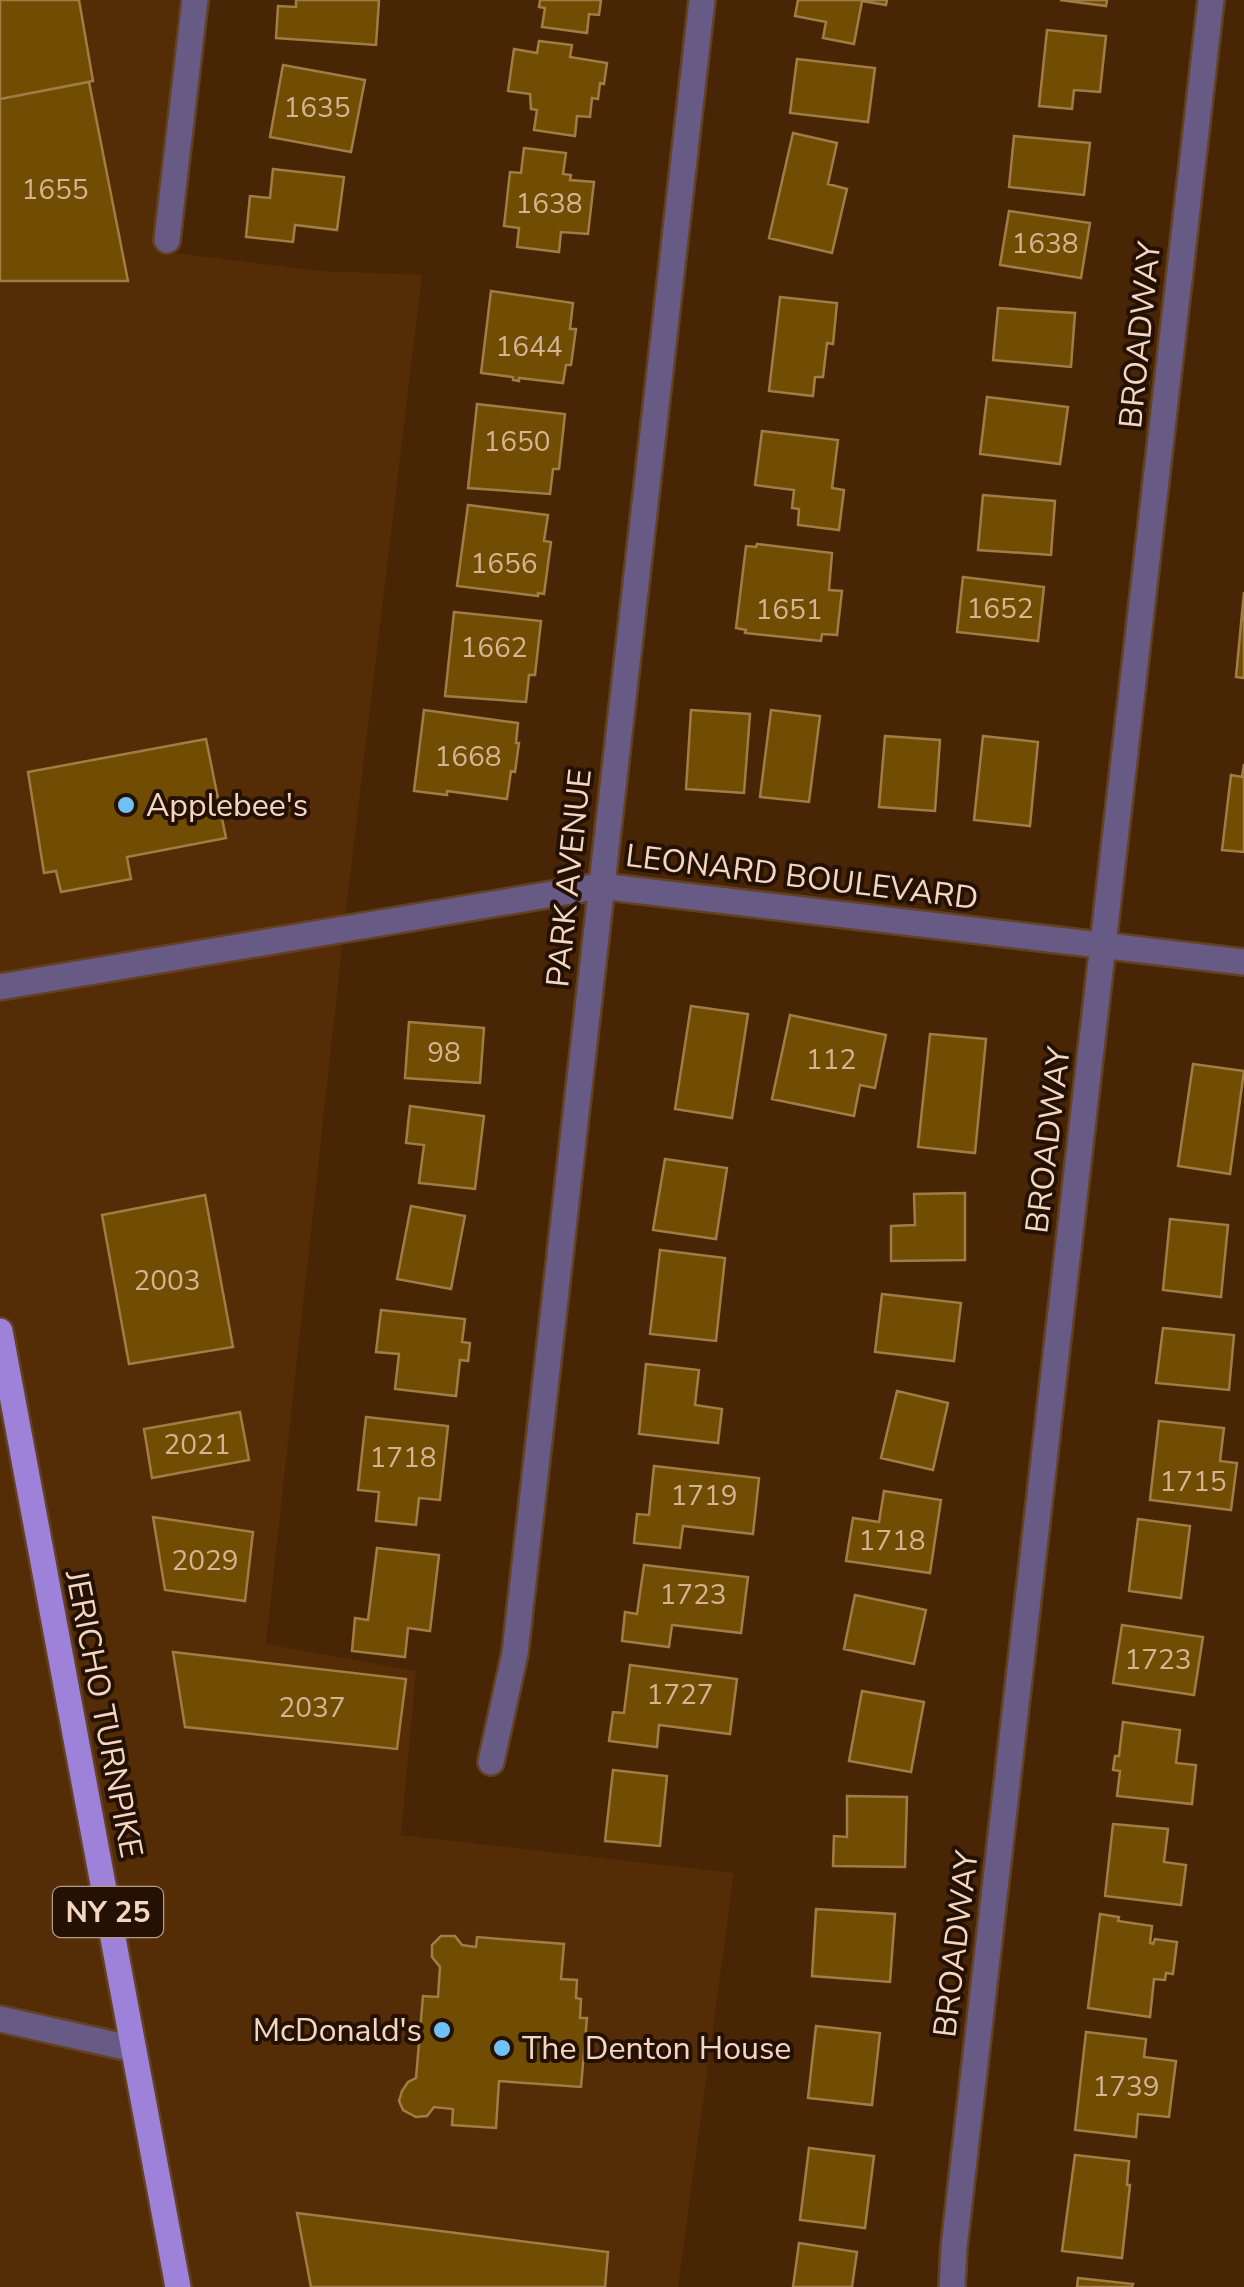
<svg xmlns="http://www.w3.org/2000/svg" width="1244" height="2287" viewBox="0 0 1244 2287" font-family="'Nunito Sans',sans-serif">
	<style>
		.built { fill: #542c06 }
		.building { fill: #714d04; stroke: #a07d45; stroke-width: 2.5 }
		.lines { fill: none; stroke-linecap: round; stroke-linejoin: round }
		.street-casing { stroke: #644123; stroke-width: 30 }
		.primary-casing { stroke: #644123; stroke-width: 30 }
		.street { stroke: #675a85; stroke-width: 25 }
		.primary { stroke: #9e82da; stroke-width: 25 }
		.poi-dot { fill: #70c2f4; stroke: #251103; stroke-width: 4 }
		.labels { text-anchor: middle; dominant-baseline: central; stroke-width: 8; stroke-linejoin: round; paint-order: stroke }
		.number-label { font-size: 28px; fill: #d3b493 }
		.shield { fill: #251103; stroke: #b69c89; stroke-width: 2.5 }
		.shield-label { font-size: 30px; font-weight: bold; fill: #f4d7c3 }
		.street-label { font-size: 32px; fill: #f4d7c3; stroke: #251103 }
		.poi-label { font-size: 32px; fill: #f4d7c3; stroke: #251103; text-anchor: start }
	</style>
	<rect width="100%" height="100%" fill="#482505"/>
	<path class="built" d="M 0,0 L 184,0 L 160,251 L 321,271 L 422,275 L 348,893 L 266,1644 L 416,1671 L 401,1835 L 734,1873 L 678,2287 L 0,2287 Z"/>
	<path class="building" d="M 0,0 L 79,0 L 93,81 L 0,99 Z
		M 296,0 L 379,0 L 376,45 L 276,38 L 278,6 L 296,7 Z
		M 540,0 L 601,0 L 599,15 L 589,14 L 587,33 L 542,27 L 545,8 L 539,7 Z
		M 798,0 L 887,0 L 886,5 L 862,1 L 854,44 L 823,38 L 826,22 L 795,16 Z
		M 1060,0 L 1107,0 L 1106,6 Z
		M 1047,30 L 1106,36 L 1100,92 L 1074,90 L 1072,109 L 1039,106 Z
		M 539,41 L 572,45 L 570,57 L 607,63 L 604,84 L 600,83 L 598,99 L 592,98 L 590,117 L 577,116 L 575,136 L 534,130 L 537,110 L 531,109 L 530,94 L 508,91 L 514,49 L 537,53 Z
		M 797,59 L 875,68 L 868,122 L 790,113 Z
		M 283,65 L 365,80 L 351,152 L 270,137 Z
		M 89,82 L 128,281 L 0,281 L 0,99 Z
		M 793,133 L 837,143 L 828,184 L 847,189 L 832,253 L 769,238 Z
		M 1014,136 L 1090,143 L 1084,195 L 1009,187 Z
		M 524,148 L 566,153 L 563,174 L 571,175 L 570,180 L 594,182 L 588,234 L 561,232 L 559,252 L 517,247 L 519,228 L 504,226 L 510,172 L 521,173 Z
		M 273,169 L 344,177 L 337,230 L 295,225 L 293,242 L 246,237 L 250,196 L 270,198 Z
		M 1009,211 L 1090,223 L 1081,278 L 1000,265 Z
		M 491,291 L 573,303 L 570,329 L 576,329 L 571,365 L 566,365 L 563,383 L 519,378 L 519,381 L 513,380 L 513,377 L 481,373 Z
		M 780,297 L 837,303 L 833,344 L 827,343 L 823,377 L 815,377 L 813,396 L 769,391 Z
		M 998,308 L 1075,313 L 1071,367 L 993,360 Z
		M 987,397 L 1068,407 L 1060,464 L 980,454 Z
		M 477,404 L 565,414 L 559,469 L 553,469 L 550,494 L 468,488 Z
		M 762,431 L 838,440 L 832,488 L 844,490 L 839,530 L 798,525 L 799,509 L 792,508 L 794,490 L 755,485 Z
		M 983,495 L 1055,501 L 1051,555 L 978,550 Z
		M 468,505 L 548,515 L 544,541 L 551,542 L 544,594 L 538,593 L 538,596 L 457,586 Z
		M 757,544 L 832,553 L 829,590 L 842,591 L 837,635 L 822,634 L 821,641 L 745,633 L 746,630 L 736,628 L 746,546 L 756,547 Z
		M 963,577 L 1044,587 L 1038,641 L 957,632 Z
		M 1244,592 L 1244,678 L 1236,677 Z
		M 454,612 L 541,621 L 535,675 L 529,675 L 526,702 L 445,696 Z
		M 424,710 L 518,723 L 516,743 L 519,743 L 515,772 L 511,771 L 507,799 L 447,791 L 447,795 L 414,791 Z
		M 691,710 L 750,714 L 744,793 L 686,789 Z
		M 771,710 L 820,716 L 809,802 L 760,797 Z
		M 885,736 L 940,740 L 935,811 L 879,807 Z
		M 983,736 L 1038,742 L 1030,826 L 974,820 Z
		M 206,739 L 226,838 L 127,857 L 131,879 L 61,892 L 56,871 L 44,873 L 28,772 Z
		M 1244,764 L 1244,852 L 1222,850 L 1231,775 L 1242,777 Z
		M 691,1006 L 748,1014 L 732,1118 L 675,1109 Z
		M 790,1015 L 886,1035 L 875,1088 L 860,1085 L 854,1116 L 772,1099 Z
		M 409,1022 L 484,1028 L 480,1083 L 405,1078 Z
		M 930,1034 L 986,1039 L 975,1153 L 918,1147 Z
		M 1193,1064 L 1244,1071 L 1230,1174 L 1178,1166 Z
		M 410,1106 L 484,1116 L 475,1189 L 419,1183 L 424,1145 L 406,1143 Z
		M 665,1159 L 727,1168 L 716,1239 L 653,1230 Z
		M 965,1193 L 965,1260 L 891,1261 L 891,1226 L 915,1225 L 914,1194 Z
		M 205,1195 L 233,1347 L 129,1364 L 102,1215 Z
		M 411,1206 L 465,1216 L 451,1289 L 397,1279 Z
		M 1170,1219 L 1228,1225 L 1221,1297 L 1163,1290 Z
		M 660,1250 L 725,1258 L 716,1341 L 650,1334 Z
		M 882,1294 L 961,1303 L 954,1361 L 875,1352 Z
		M 381,1310 L 465,1319 L 462,1342 L 470,1343 L 468,1361 L 460,1360 L 456,1396 L 395,1389 L 399,1354 L 376,1352 Z
		M 1163,1328 L 1234,1335 L 1229,1390 L 1156,1383 Z
		M 646,1364 L 699,1370 L 695,1405 L 722,1409 L 718,1443 L 639,1434 Z
		M 897,1391 L 948,1403 L 933,1470 L 881,1458 Z
		M 240,1412 L 249,1460 L 152,1478 L 144,1429 Z
		M 366,1417 L 448,1426 L 440,1500 L 419,1498 L 416,1525 L 376,1521 L 379,1492 L 358,1490 Z
		M 1159,1421 L 1224,1428 L 1220,1461 L 1237,1463 L 1231,1510 L 1150,1500 Z
		M 654,1466 L 759,1478 L 753,1534 L 683,1526 L 680,1548 L 634,1543 L 637,1514 L 649,1515 Z
		M 884,1491 L 941,1500 L 930,1573 L 846,1561 L 853,1518 L 879,1522 Z
		M 153,1517 L 253,1532 L 245,1601 L 165,1590 Z
		M 1138,1519 L 1190,1526 L 1181,1598 L 1129,1591 Z
		M 377,1548 L 439,1555 L 430,1631 L 408,1628 L 405,1657 L 352,1651 L 355,1618 L 368,1620 Z
		M 644,1565 L 748,1577 L 741,1633 L 672,1625 L 669,1647 L 622,1641 L 625,1612 L 637,1614 Z
		M 855,1595 L 926,1610 L 914,1664 L 844,1649 Z
		M 1122,1625 L 1203,1637 L 1194,1695 L 1113,1683 Z
		M 173,1652 L 406,1679 L 397,1749 L 185,1727 Z
		M 630,1665 L 737,1679 L 730,1734 L 659,1725 L 657,1747 L 609,1741 L 613,1712 L 624,1713 Z
		M 862,1691 L 924,1702 L 911,1772 L 849,1761 Z
		M 1123,1722 L 1180,1730 L 1176,1763 L 1196,1765 L 1192,1804 L 1117,1796 L 1120,1771 L 1113,1770 L 1115,1756 L 1119,1756 Z
		M 613,1770 L 667,1776 L 660,1846 L 605,1841 Z
		M 847,1796 L 907,1797 L 905,1867 L 833,1866 L 834,1836 L 847,1837 Z
		M 1113,1824 L 1168,1829 L 1164,1862 L 1186,1865 L 1181,1905 L 1105,1896 Z
		M 816,1909 L 895,1914 L 890,1982 L 812,1976 Z
		M 1100,1914 L 1119,1917 L 1118,1921 L 1152,1926 L 1150,1943 L 1153,1944 L 1155,1939 L 1177,1942 L 1173,1974 L 1166,1973 L 1165,1980 L 1154,1979 L 1150,2017 L 1088,2008 Z
		M 441,1936 L 455,1936 L 462,1945 L 476,1947 L 477,1937 L 564,1944 L 561,1979 L 577,1980 L 576,1998 L 581,1999 L 580,2018 L 587,2018 L 581,2087 L 499,2081 L 496,2128 L 452,2125 L 453,2109 L 434,2107 L 427,2116 L 416,2117 L 403,2110 L 399,2101 L 402,2091 L 408,2082 L 416,2078 L 423,1996 L 438,1997 L 440,1967 L 432,1957 L 432,1945 Z
		M 816,2026 L 880,2033 L 872,2105 L 808,2098 Z
		M 1086,2032 L 1146,2039 L 1144,2057 L 1176,2061 L 1169,2117 L 1138,2114 L 1136,2137 L 1075,2130 Z
		M 809,2148 L 874,2156 L 865,2228 L 800,2220 Z
		M 1075,2155 L 1129,2161 L 1127,2185 L 1130,2185 L 1122,2258 L 1062,2251 Z
		M 297,2213 L 608,2252 L 605,2287 L 311,2287 Z
		M 799,2243 L 857,2252 L 852,2287 L 793,2287 Z
		M 1078,2278 L 1133,2284 L 1132,2287 L 1077,2287 Z"/>
	<g class="lines">
		<g class="street-casing">
			<path id="street" d="M 167,240 L 195,0
				M 0,987 L 600,886 L 1244,962
				M 491,1762 L 515,1653 L 702,0
				M 0,2019 L 134,2049
				M 952,2287 L 954,2247 L 1211,0"/>
		</g>
		<g class="primary-casing">
			<path id="primary" d="M 0,1331 L 178,2287"/>
		</g>
		<use href="#street" class="street"/>
		<use href="#primary" class="primary"/>
	</g>
	<g class="poi-dot">
		<circle cx="126" cy="805" r="10"/>
		<circle cx="442" cy="2030" r="10"/>
		<circle cx="502" cy="2048" r="10"/>
	</g>
	<g class="labels">
		<g class="number-label">
			<text x="317" y="108">1635</text>
			<text x="55" y="190">1655</text>
			<text x="549" y="204">1638</text>
			<text x="1045" y="244">1638</text>
			<text x="529" y="347">1644</text>
			<text x="517" y="442">1650</text>
			<text x="504" y="564">1656</text>
			<text x="1000" y="609">1652</text>
			<text x="789" y="610">1651</text>
			<text x="494" y="648">1662</text>
			<text x="468" y="757">1668</text>
			<text x="444" y="1053">98</text>
			<text x="831" y="1060">112</text>
			<text x="167" y="1281">2003</text>
			<text x="197" y="1445">2021</text>
			<text x="403" y="1458">1718</text>
			<text x="1193" y="1482">1715</text>
			<text x="704" y="1496">1719</text>
			<text x="892" y="1541">1718</text>
			<text x="205" y="1561">2029</text>
			<text x="693" y="1595">1723</text>
			<text x="1158" y="1660">1723</text>
			<text x="680" y="1695">1727</text>
			<text x="312" y="1708">2037</text>
			<text x="1126" y="2087">1739</text>
		</g>
		<rect class="shield" x="53" y="1887" width="110" height="50" rx="8"/>
		<g class="shield-label">
			<text x="108" y="1912">NY 25</text>
		</g>
		<g class="street-label">
			<text transform="translate(1140 335) rotate(-84)">BROADWAY</text>
			<text transform="translate(802 877) rotate(7)">LEONARD BOULEVARD</text>
			<text transform="translate(569 878) rotate(-84)">PARK AVENUE</text>
			<text transform="translate(1048 1140) rotate(-83)">BROADWAY</text>
			<text transform="translate(104 1714) rotate(79)">JERICHO TURNPIKE</text>
			<text transform="translate(956 1944) rotate(-83)">BROADWAY</text>
		</g>
		<g class="poi-label">
			<text x="146" y="805">Applebee's</text>
			<text x="422" y="2030" text-anchor="end">McDonald's</text>
			<text x="522" y="2048">The Denton House</text>
		</g>
	</g>
</svg>
